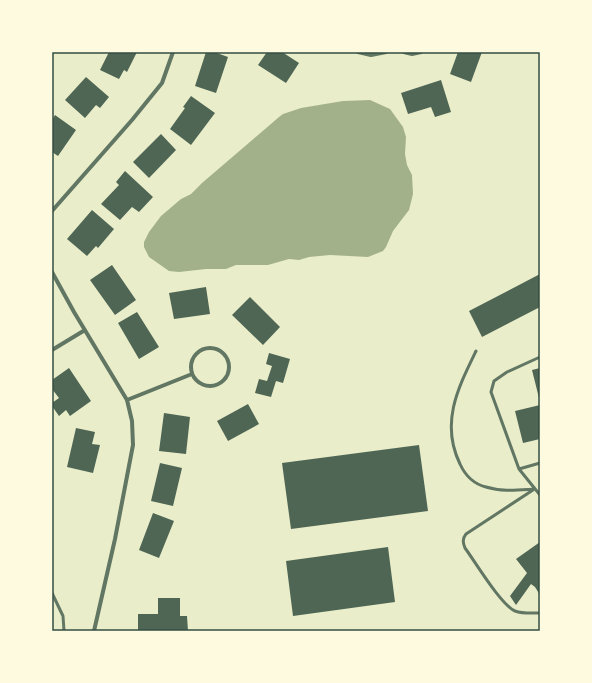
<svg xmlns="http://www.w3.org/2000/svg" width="592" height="683" viewBox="0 0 592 683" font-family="'Nunito Sans',sans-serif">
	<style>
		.water { fill: #a3b18a }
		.building { fill: #4f6655 }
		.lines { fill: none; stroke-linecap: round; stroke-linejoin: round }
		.service { stroke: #617663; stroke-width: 3 }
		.minor { stroke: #617663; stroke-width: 4 }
		.neatline { fill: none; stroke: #344e41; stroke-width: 1.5 }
	</style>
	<rect width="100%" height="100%" fill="#e9edc9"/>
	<path class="water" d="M 370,100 L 390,109 L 403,127 L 406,137 L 405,154 L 407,165 L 412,175 L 413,194 L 409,210 L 393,231 L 386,247 L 383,251 L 368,257 L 330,255 L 309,257 L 299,260 L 289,259 L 268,265 L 236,265 L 226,269 L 206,269 L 179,272 L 169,271 L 149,257 L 144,247 L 144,242 L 149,232 L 161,216 L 181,199 L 191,194 L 202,183 L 279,117 L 283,114 L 301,108 L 343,101 Z"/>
	<path class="building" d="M 109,52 L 137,52 L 127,72 L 124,70 L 119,79 L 100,70 Z
		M 206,52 L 214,52 L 228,57 L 216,93 L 195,86 Z
		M 267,52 L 282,52 L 299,63 L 286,83 L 258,65 Z
		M 458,52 L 482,52 L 471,82 L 450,74 Z
		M 86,77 L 109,97 L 100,108 L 96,105 L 85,118 L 65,100 Z
		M 441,80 L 451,112 L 435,117 L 431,107 L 408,114 L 401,93 Z
		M 191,96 L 215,113 L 191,145 L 170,129 L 185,108 L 183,107 Z
		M 55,115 L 76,130 L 58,156 L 52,152 L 52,120 Z
		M 161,134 L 176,150 L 149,178 L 133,162 Z
		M 125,171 L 153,197 L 139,212 L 132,207 L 120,220 L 101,204 L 119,185 L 116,182 Z
		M 92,210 L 114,229 L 98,248 L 96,246 L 87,256 L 67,239 Z
		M 112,265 L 136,300 L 115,315 L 90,280 Z
		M 540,274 L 540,307 L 482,337 L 469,311 Z
		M 206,287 L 210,314 L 174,319 L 169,293 Z
		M 250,297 L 280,327 L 263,345 L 232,315 Z
		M 137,312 L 159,347 L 139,359 L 118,323 Z
		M 269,353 L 290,359 L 283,383 L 276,381 L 271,397 L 255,393 L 259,379 L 267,381 L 272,366 L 266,364 Z
		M 69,368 L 91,401 L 70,416 L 66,410 L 59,416 L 52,406 L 52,403 L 59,398 L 52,389 L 52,380 Z
		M 540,368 L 540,398 L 539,398 L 532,370 Z
		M 248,404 L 259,424 L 228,441 L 217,421 Z
		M 540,405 L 540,439 L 523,443 L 515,411 Z
		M 164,413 L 190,417 L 186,454 L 159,451 Z
		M 76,428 L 95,432 L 92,444 L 100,445 L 93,473 L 67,467 Z
		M 419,445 L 428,511 L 291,529 L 282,463 Z
		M 160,463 L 182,468 L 173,506 L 151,501 Z
		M 153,513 L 174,521 L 159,558 L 139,550 Z
		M 540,542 L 540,595 L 535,587 L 531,584 L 516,605 L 510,596 L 527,573 L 516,559 Z
		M 388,547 L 395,602 L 293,616 L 286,561 Z
		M 158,598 L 180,598 L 180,616 L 187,616 L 188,631 L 138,631 L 138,614 L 158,614 Z"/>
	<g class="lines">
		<path class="service" d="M 476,351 C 458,388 440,423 460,464 C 465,475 474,484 486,487 C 502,492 518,490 535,489
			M 540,463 L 519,469 L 540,495
			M 519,469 L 491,392 L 494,381 L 507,372 L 540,357
			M 533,490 L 466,534 C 462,539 463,543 465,548 C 476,563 501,605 515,611 C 523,614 532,613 540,613
			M 52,593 L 63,616 L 64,631"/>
		<path class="minor" d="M 358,52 L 371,55 L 386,52
			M 404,52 L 412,54 L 421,52
			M 52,211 L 132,120 L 162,83 L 173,52
			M 52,272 L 74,312 L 127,400 L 132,421 L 133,445 L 115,539 L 94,631
			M191 367a19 19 0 1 1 38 0a19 19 0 1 1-38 0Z
			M 52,350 L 85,330
			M 127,400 L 192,374"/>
	</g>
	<rect width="592" height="683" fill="none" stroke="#fefae0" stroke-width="106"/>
	<rect x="53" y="53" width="486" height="577" class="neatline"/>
</svg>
